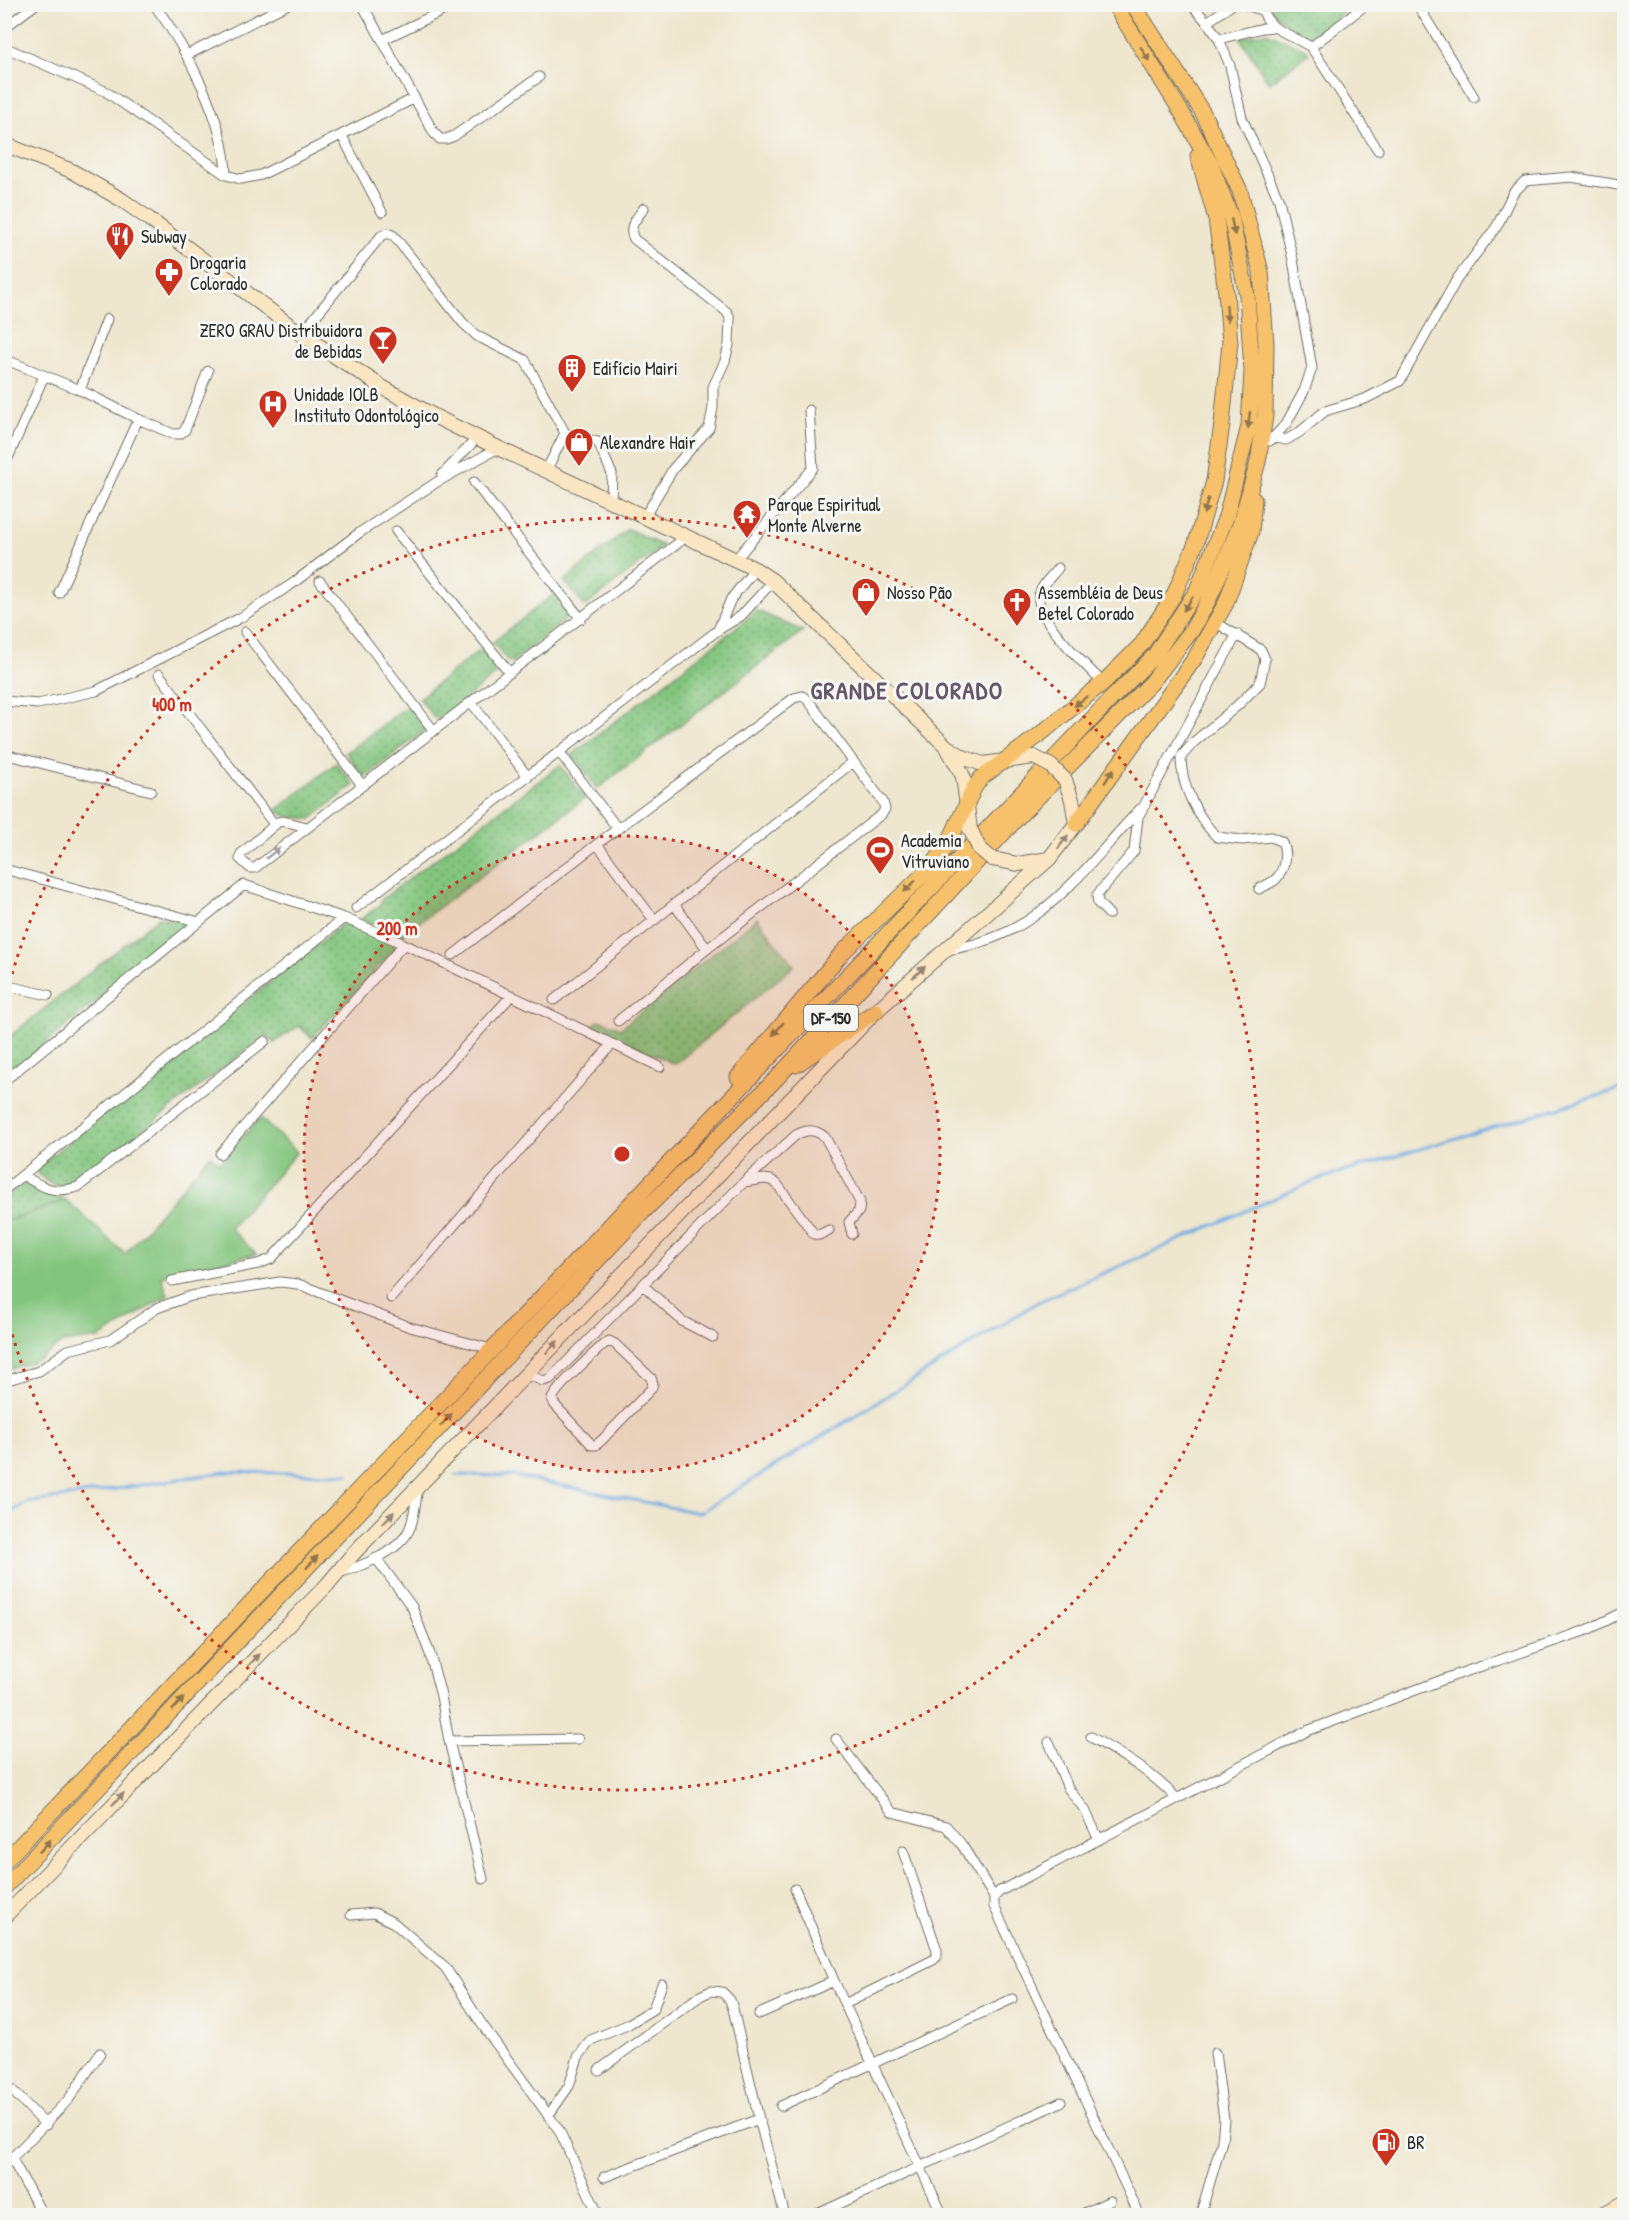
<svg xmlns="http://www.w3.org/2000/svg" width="1629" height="2220" viewBox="0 0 1629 2220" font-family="'Patrick Hand',sans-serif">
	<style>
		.green { fill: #83c57e; stroke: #577854; stroke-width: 1.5 }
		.park { fill: url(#park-dots); stroke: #577854; stroke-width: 1.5 }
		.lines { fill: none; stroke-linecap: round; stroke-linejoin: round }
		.stream { stroke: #72aae1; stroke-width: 3 }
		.street-casing { stroke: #6f6c64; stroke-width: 11 }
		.secondary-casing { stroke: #6f6c64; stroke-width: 16 }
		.primary-casing { stroke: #6f6c64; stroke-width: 17 }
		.street { stroke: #fff; stroke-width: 9 }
		.secondary { stroke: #fbe6c4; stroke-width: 14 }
		.primary { stroke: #f6c16b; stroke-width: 15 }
		.secondary-bridge-casing { stroke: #6f6c64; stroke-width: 16; stroke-linecap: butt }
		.secondary-bridge { stroke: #fbe6c4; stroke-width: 14 }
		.oneway { fill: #90764b }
		.oneway2 { fill: #938878 }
		.oneway3 { fill: #a0a0a0 }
		.ring { fill: none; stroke: #c8321e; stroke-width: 3; stroke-dasharray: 3 6 }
		.labels { text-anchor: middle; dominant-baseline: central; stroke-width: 6; stroke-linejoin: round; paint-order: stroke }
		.shield { fill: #f6f6f2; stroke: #686867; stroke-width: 1.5 }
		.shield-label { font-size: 16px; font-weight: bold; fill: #2b2b2b }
		.poi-label { font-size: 18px; fill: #2b2b2b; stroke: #f6f6f2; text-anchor: start }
		.district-label { font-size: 24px; font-weight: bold; letter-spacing: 1.5px; fill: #655769; stroke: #f6f6f2 }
		.centre { fill: #c8321e; stroke: #f6f6f2; stroke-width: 3 }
		.ring-label { font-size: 18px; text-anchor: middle; font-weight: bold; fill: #c8321e; stroke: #f6f6f2; stroke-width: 6; stroke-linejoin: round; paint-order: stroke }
	</style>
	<defs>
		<pattern id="park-dots" width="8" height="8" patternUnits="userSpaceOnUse" patternTransform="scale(1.5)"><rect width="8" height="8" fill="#83c57e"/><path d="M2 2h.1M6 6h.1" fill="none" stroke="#6ba067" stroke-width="1.8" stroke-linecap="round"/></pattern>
	</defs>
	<rect width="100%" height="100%" fill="#f6f6f2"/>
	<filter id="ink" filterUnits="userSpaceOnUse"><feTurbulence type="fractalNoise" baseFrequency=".0167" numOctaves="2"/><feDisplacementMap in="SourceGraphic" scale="12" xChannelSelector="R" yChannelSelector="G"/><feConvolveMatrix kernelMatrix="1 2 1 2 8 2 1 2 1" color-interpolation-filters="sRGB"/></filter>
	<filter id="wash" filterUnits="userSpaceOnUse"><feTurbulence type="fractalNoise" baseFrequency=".008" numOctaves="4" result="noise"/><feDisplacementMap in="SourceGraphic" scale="24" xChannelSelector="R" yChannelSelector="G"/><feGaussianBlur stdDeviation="1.35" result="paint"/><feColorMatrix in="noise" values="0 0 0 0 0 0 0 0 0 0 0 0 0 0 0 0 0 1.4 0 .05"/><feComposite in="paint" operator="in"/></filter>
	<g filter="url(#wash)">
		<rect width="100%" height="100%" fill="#eee6ce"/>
		<path class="green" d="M 260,1118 L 297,1152 L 230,1228 L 256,1254 L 161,1276 L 168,1295 L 100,1338 L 62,1343 L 40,1359 L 5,1371 L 5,1222 L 66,1200 L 125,1254 L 210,1155 L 220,1163 Z"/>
		<path class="park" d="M 1266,5 L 1354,5 L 1311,36 L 1306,37 L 1285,23 Z
			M 1266,32 L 1306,49 L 1309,53 L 1269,83 L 1240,38 Z
			M 628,529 L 663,546 L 587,605 L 584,605 L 564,581 Z
			M 555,593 L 571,611 L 571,615 L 512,662 L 508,661 L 493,642 Z
			M 755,610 L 803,631 L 597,789 L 572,755 L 747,619 Z
			M 481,649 L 497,668 L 497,673 L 440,719 L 434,718 L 419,698 Z
			M 409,705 L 425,727 L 424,731 L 367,776 L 362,775 L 346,753 Z
			M 336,763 L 354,785 L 311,819 L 289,817 L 275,811 Z
			M 560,765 L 585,798 L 405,933 L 401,938 L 361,919 L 380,905 L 382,899 Z
			M 159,917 L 183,921 L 186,923 L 186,928 L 5,1076 L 5,1040 Z
			M 757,918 L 794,966 L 675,1064 L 592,1026 L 600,1020 L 621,1028 Z
			M 343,924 L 346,924 L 396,945 L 397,947 L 312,1038 L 299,1026 L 274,1043 L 266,1035 L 74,1183 C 56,1190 49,1185 38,1173 L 37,1167 Z
			M 29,1184 L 50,1195 L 66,1200 L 5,1222 L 5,1193 L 13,1186 Z"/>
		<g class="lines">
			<path class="stream" d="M 455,1475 L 514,1476 L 699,1513 L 1038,1302 L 1316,1180 L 1624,1088
				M 4,1516 L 27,1503 L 224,1472 L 348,1474"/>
		</g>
	</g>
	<g filter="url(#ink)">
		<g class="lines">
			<g class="street-casing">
				<path id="street" d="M 154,4 C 186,48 225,120 226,175
					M 362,4 L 434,133 L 440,139 L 446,139 L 454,136 L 539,77
					M 1191,4 L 1207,22 L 1219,39 L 1263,28 L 1274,27
					M 1243,4 L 1261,10
					M 1260,4 L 1266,18 L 1274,27 L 1311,47 L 1378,150
					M 1417,4 L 1474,97
					M 1207,22 L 1233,4
					M 4,28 L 36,4
					M 1219,39 L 1230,66 L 1242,118 L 1279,200 L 1293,260 L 1312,368 L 1304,391 L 1286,424 L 1270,441
					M 382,40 L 457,4
					M 4,47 L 105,91 L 226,175 L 241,179 L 261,175 L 415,98
					M 1311,47 L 1367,4
					M 187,55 L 288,4
					M 342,136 L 382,212
					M 644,208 C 637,218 627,227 634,239 L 727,312 L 730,318 L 729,345 L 725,361 L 713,387 L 713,408 L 709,428 L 673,469 L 645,516
					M 301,334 L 381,236 L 388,233 L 394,236 L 463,323 L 477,336 L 525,360 L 565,433 L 598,442 L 612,474 L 611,500
					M 4,359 L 80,390 L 138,419 L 173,434 L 180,434 L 185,430 L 208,371
					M 80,390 L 107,319
					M 1273,437 L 1286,440 L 1300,432 L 1325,411 L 1365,399 L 1400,381 L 1457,279 L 1497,226 L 1513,193 L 1525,181 L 1571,177 L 1624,186
					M 4,467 L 44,376
					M 547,469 L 565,433
					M 442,475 L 478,437
					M 474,482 L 581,619
					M 396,531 L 510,673
					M 736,559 L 813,468 L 809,410
					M 1058,568 C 1052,576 1041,585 1039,596 C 1035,619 1087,666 1103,683
					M 320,581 L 434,731
					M 59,593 L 138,419
					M 1215,622 L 1261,650 L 1265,659 L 1260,683 L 1238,705 L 1194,742 L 1181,757 C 1181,786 1197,817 1217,837 L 1242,840 L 1271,837 L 1282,842 C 1287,853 1285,870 1276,879 C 1272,883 1264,886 1259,889
					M 718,630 L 731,599 L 755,569
					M 245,632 L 362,785
					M 159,674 L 274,824
					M 4,701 L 38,704 L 96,691 L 240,618 L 292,584 L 359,533 L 437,482 L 498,448
					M 471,702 L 528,777
					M 560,753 L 618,829
					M 4,754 L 151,791
					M 307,827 L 283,821 L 278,822 L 241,854 L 240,859 L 250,868 L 255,868 L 686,537
					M 597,844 L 654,920
					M 4,869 L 199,922
					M 674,904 L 707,949
					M 356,908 L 718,630 L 741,616 L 773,581
					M 1109,914 L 1098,903 L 1097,895 L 1134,851 L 1138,817 L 1237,634
					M 946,950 C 1042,937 1079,873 1140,809
					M 453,955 L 597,844 L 794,698 L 802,696 L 808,700 L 883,802 L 885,809 L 882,814 L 707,949 L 618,1021
					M 4,985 L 48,995
					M 554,1000 L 853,762
					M 4,1081 L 244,885 L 344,918 L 404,944 L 660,1067
					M 220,1154 L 404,944
					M 23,1175 C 43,1188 54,1194 78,1187 L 265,1041
					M 744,1182 L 764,1179 L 771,1180 L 777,1184 L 814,1234 L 819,1235 L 829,1230
					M 4,1190 L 344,918
					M 172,1281 L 258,1264 L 271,1259 L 512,995
					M 643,1285 L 682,1321 L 713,1337
					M 391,1298 L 612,1044
					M 609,1341 L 615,1344 L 651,1378 L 653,1384 L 651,1389 L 601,1441 L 596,1445 L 592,1445 L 555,1405 L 552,1399 C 558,1385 591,1356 604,1344 Z
					M 526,1374 L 543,1381 L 550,1379 L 744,1182 L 796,1135 C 807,1129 815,1129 825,1137 L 860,1202 L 859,1211 L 849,1222 L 852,1234
					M 4,1381 L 39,1371 L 68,1350 L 110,1340 L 157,1308 L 191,1296 L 280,1282 L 298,1284 L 410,1327 L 491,1349
					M 376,1558 L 412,1607 L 430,1654 L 441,1696 L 449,1741 L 483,1879
					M 338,1573 C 360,1567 399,1552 409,1530 C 415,1518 415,1502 418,1489
					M 1091,1737 C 1122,1755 1152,1772 1177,1799
					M 836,1739 L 892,1812 L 946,1826 L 962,1845 L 994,1897 L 994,1906 L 1140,2216
					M 449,1741 L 578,1739
					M 1049,1742 L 1068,1788 L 1085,1810 L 1099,1840
					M 795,1889 L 834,1981 L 943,2216
					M 994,1897 L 1000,1891 L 1307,1731 L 1450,1677 L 1587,1630 L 1624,1612
					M 351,1915 L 374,1913 L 394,1923 L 445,1967 L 481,2023 L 559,2130 L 599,2216
					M 845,2004 L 933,1960 L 937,1956 L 937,1950 L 903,1851
					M 759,2014 L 834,1981
					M 599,2070 L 700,1996 L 711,1991 L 722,1992 L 730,2000 L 733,2009 L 759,2119 L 785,2216
					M 4,2082 L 46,2125
					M 781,2106 L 1012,1999
					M 548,2116 L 569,2086 L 578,2057 L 591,2040 L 627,2025 L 653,2009 L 662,1984
					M 12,2159 L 43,2216
					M 4,2166 L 69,2099 L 100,2053
					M 604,2177 L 759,2119
					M 813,2216 L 1061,2102
					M 1078,2216 L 1110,2201
					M 1200,2216 L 1222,2141 L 1224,2119 L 1215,2053"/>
			</g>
			<g class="secondary-casing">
				<path id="secondary" d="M 4,144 L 72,171 L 122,200 L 149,219 L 301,334 L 382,387 L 434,416 L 498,448 L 755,569 L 773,581 L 947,747 L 965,758 L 983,764 L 1034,757
					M 948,749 L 963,776 L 970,829
					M 992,859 L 1018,864 L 1049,859
					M 4,1917 L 327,1585 L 353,1554 L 876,1011 L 1049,859 L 1076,824 L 1072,800 L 1065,780
					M 1599,2216 L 1624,2203"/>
			</g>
			<g class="primary-casing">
				<path id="primary" d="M 1076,824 L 1195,658 L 1226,603 L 1251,532 L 1254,500
					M 796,1065 L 876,1011
					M 738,1077 L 842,953 L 933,865 L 949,842 L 974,788 L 981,778 L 1038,736 L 1105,681 L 1142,644 L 1174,595 L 1196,543 L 1214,481 L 1222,424 L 1230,343 L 1226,292 L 1216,219 L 1198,156
					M 4,1862 L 1109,701 L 1154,656 L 1197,590 L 1226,517 L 1249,426 L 1252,371 L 1247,295 L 1231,217 L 1211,165 L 1182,113 L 1114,4
					M 4,1888 L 643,1212 L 776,1079 L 1022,813 L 1152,682 L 1192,630 L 1210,597 L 1240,525 L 1258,462 L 1265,416 L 1266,344 L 1261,272 L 1240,191 L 1203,113 L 1133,4"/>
			</g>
			<use href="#street" class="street"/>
			<use href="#secondary" class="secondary"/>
			<use href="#primary" class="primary"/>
			<g class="secondary-bridge-casing">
				<path id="secondary-bridge" d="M 1034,757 L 1051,766 L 1065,780
					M 970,829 L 979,848 L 992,859"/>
			</g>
			<use href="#secondary-bridge" class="secondary-bridge"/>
		</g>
		<defs><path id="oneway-solid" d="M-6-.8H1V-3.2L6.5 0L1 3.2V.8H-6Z" transform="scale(1.5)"/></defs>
		<g class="oneway">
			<use href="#oneway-solid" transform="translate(1145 54) rotate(58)"/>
			<use href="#oneway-solid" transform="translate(1233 227) rotate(78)"/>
			<use href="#oneway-solid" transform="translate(1227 313) rotate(86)"/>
			<use href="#oneway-solid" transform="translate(1249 420) rotate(96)"/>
			<use href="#oneway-solid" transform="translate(1206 506) rotate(106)"/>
			<use href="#oneway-solid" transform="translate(1188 604) rotate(123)"/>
			<use href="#oneway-solid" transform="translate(1081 701) rotate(141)"/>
			<use href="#oneway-solid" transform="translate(1109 776) rotate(-57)"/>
			<use href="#oneway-solid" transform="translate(910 886) rotate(136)"/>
			<use href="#oneway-solid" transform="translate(778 1029) rotate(130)"/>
			<use href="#oneway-solid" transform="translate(446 1420) rotate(-47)"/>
			<use href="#oneway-solid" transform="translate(312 1562) rotate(-47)"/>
			<use href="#oneway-solid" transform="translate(178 1704) rotate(-47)"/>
			<use href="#oneway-solid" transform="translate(45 1846) rotate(-47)"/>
		</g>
		<g class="oneway2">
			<use href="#oneway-solid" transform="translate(1063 842) rotate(-53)"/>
			<use href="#oneway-solid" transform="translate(919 972) rotate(-42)"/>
			<use href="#oneway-solid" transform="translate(552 1347) rotate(-46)"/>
			<use href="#oneway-solid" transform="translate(388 1518) rotate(-46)"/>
			<use href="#oneway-solid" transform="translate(254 1660) rotate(-46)"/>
			<use href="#oneway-solid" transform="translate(118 1799) rotate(-46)"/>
		</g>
		<use class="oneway3" href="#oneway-solid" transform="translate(273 853) rotate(-38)"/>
	</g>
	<circle cx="622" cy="1154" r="318" fill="#c8321e" fill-opacity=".12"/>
	<g class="ring">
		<circle cx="622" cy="1154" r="318"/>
		<path d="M5 1000A636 636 0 1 1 5 1308"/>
	</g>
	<defs>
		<g id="restaurant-pin" transform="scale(1.5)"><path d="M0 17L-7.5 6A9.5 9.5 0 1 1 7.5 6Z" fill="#c8321e" stroke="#f6f6f2"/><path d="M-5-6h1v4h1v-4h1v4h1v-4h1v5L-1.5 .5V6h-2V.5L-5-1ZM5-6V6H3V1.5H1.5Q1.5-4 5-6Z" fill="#fff"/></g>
		<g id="pharmacy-pin" transform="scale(1.5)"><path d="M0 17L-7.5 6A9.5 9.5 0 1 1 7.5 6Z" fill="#c8321e" stroke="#f6f6f2"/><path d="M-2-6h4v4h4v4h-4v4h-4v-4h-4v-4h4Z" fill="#fff"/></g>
		<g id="bar-pin" transform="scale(1.5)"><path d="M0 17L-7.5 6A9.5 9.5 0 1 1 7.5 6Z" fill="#c8321e" stroke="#f6f6f2"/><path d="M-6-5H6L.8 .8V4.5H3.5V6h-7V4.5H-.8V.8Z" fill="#fff"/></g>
		<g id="building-pin" transform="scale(1.5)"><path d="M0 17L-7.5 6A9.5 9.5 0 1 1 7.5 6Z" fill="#c8321e" stroke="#f6f6f2"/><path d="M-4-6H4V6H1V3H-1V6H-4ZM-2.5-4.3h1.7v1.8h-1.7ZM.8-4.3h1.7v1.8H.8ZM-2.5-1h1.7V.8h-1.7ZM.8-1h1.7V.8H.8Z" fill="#fff"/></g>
		<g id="hospital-pin" transform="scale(1.5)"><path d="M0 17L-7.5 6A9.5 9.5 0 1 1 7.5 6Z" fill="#c8321e" stroke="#f6f6f2"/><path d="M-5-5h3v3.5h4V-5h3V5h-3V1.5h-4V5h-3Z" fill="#fff"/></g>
		<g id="shop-pin" transform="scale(1.5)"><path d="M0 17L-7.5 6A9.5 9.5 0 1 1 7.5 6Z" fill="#c8321e" stroke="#f6f6f2"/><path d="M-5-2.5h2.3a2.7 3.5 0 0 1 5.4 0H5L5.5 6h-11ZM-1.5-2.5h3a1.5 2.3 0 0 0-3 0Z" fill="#fff"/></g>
		<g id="temple-pin" transform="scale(1.5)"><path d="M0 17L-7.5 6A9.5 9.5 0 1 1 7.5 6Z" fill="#c8321e" stroke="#f6f6f2"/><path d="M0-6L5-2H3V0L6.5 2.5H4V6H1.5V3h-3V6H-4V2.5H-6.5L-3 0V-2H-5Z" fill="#fff"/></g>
		<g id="church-pin" transform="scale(1.5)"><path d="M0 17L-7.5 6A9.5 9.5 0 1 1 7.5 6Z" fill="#c8321e" stroke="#f6f6f2"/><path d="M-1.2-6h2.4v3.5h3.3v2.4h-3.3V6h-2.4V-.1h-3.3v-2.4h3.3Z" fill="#fff"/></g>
		<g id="stadium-pin" transform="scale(1.5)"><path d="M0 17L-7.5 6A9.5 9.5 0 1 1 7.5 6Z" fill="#c8321e" stroke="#f6f6f2"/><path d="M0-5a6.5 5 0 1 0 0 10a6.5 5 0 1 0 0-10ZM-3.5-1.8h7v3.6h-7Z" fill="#fff"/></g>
		<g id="fuel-pin" transform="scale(1.5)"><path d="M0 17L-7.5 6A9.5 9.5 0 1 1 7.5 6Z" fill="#c8321e" stroke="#f6f6f2"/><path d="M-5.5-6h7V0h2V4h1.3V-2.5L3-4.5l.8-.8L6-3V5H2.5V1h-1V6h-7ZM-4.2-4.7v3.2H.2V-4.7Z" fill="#fff"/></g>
	</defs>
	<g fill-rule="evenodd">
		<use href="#restaurant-pin" x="120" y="236"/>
		<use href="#pharmacy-pin" x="169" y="272"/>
		<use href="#bar-pin" x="383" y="340"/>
		<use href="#building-pin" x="572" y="368"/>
		<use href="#hospital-pin" x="273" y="404"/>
		<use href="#shop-pin" x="579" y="442"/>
		<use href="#temple-pin" x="747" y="514"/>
		<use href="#shop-pin" x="866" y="592"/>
		<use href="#church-pin" x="1017" y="602"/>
		<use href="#stadium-pin" x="880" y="850"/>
		<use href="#fuel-pin" x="1386" y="2142"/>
	</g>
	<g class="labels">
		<rect class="shield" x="804" y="1005" width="54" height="26" rx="4.5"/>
		<g class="shield-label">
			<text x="831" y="1018">DF-150</text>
		</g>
		<g class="poi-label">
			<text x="141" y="236">Subway</text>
			<text x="190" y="262">Drogaria<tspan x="190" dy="21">Colorado</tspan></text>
			<text x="362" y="330" text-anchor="end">ZERO GRAU Distribuidora<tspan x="362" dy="21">de Bebidas</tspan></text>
			<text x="593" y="368">Edifício Mairi</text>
			<text x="294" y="394">Unidade IOLB<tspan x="294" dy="21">Instituto Odontológico</tspan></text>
			<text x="600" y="442">Alexandre Hair</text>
			<text x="768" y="504">Parque Espiritual<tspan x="768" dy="21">Monte Alverne</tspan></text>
			<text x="887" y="592">Nosso Pão</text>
			<text x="1038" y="592">Assembléia de Deus<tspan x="1038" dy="21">Betel Colorado</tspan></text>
			<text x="901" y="840">Academia<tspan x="901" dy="21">Vitruviano</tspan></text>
			<text x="1407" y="2142">BR</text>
		</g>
		<g class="district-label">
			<text x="907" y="690">GRANDE COLORADO</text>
		</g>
	</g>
	<circle cx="622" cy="1154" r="9" class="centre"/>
	<g class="ring-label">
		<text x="172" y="711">400 m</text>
		<text x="397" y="935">200 m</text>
	</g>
	<rect width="1629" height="2220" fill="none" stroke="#f6f6f2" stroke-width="24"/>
</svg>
